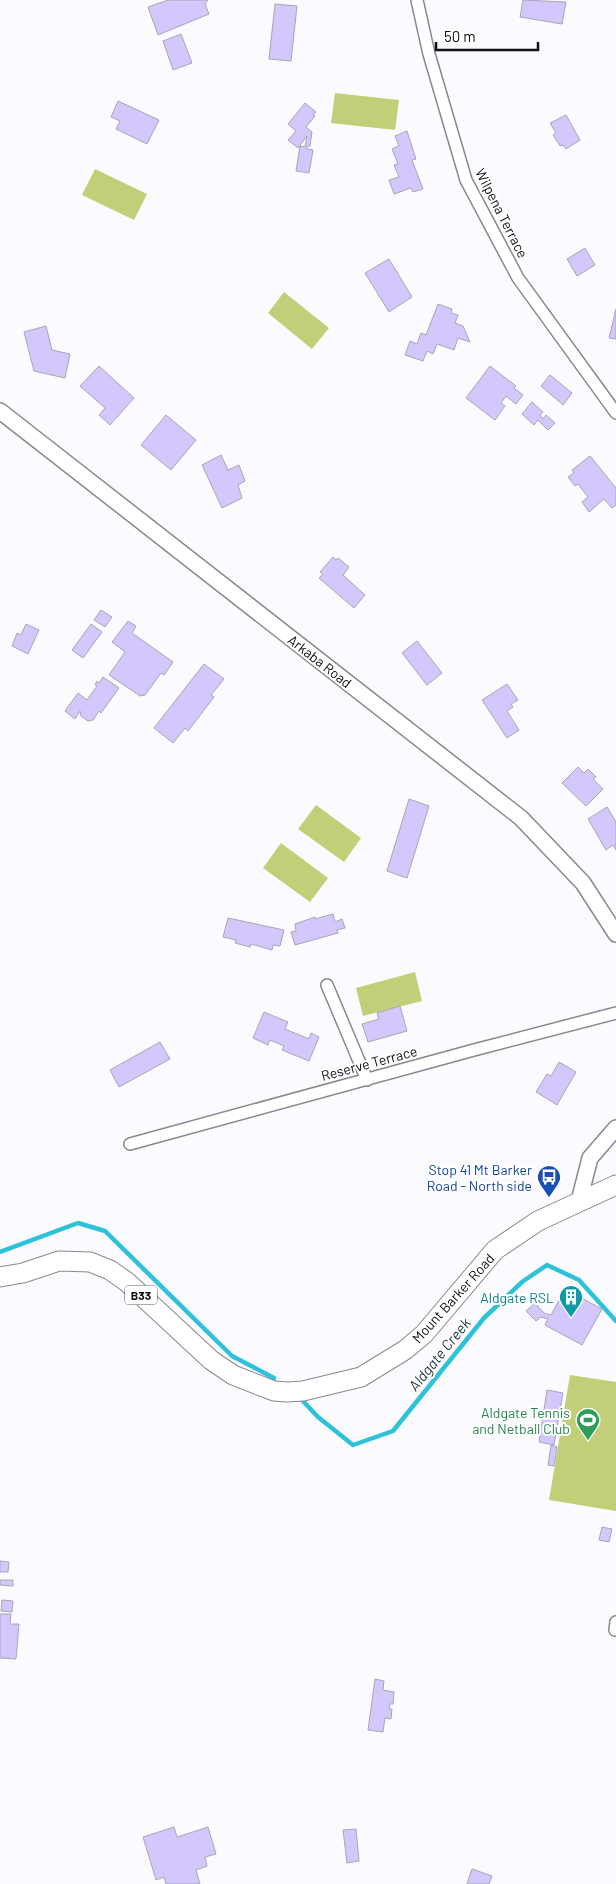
<svg xmlns="http://www.w3.org/2000/svg" width="616" height="1884" viewBox="0 0 616 1884" font-family="Barlow,sans-serif">
	<style>
		.green { fill: #c3cf78 }
		.lines { fill: none; stroke-linecap: round; stroke-linejoin: round }
		.stream { stroke: #2ec2d9; stroke-width: 4.5 }
		.building { fill: #d3c7fb; stroke: #a9a6b2 }
		.minor-casing { stroke: #898793; stroke-width: 14 }
		.tertiary-casing { stroke: #898793; stroke-width: 18 }
		.primary-casing { stroke: #898793; stroke-width: 21 }
		.minor { stroke: #fff; stroke-width: 11 }
		.tertiary { stroke: #fff; stroke-width: 15 }
		.primary { stroke: #fff; stroke-width: 19 }
		.labels { text-anchor: middle; dominant-baseline: central; stroke-width: 4; stroke-linejoin: round; paint-order: stroke }
		.shield { fill: #fff; stroke: #58575a; stroke-width: 1 }
		.shield-label { font-size: 12px; font-weight: bold; fill: #100f13 }
		.street-label { font-size: 14px; fill: #100f13; stroke: #fff }
		.transit-label { font-size: 14px; fill: #164399; stroke: #fff; text-anchor: end }
		.culture-label { font-size: 14px; fill: #0d838f; stroke: #fff; text-anchor: end }
		.leisure-label { font-size: 14px; fill: #27864d; stroke: #fff; text-anchor: end }
		.water-label { font-size: 15px; font-style: italic; fill: #1f363b; stroke: #fff }
	</style>
	<rect width="100%" height="100%" fill="#fbfaff"/>
	<path class="green" d="M 335,93 L 399,100 L 395,130 L 331,123 Z
		M 95,169 L 147,194 L 134,220 L 82,195 Z
		M 284,292 L 329,328 L 312,349 L 268,313 Z
		M 316,805 L 361,838 L 344,862 L 298,829 Z
		M 281,843 L 328,878 L 310,902 L 263,868 Z
		M 415,972 L 422,1001 L 363,1016 L 356,988 Z
		M 570,1375 L 616,1382 L 616,1511 L 549,1500 Z"/>
	<g class="lines">
		<path class="stream" d="M 0,1252 L 78,1223 L 105,1231 L 232,1356 L 274,1378
			M 302,1400 L 318,1417 L 353,1445 L 393,1431 L 484,1318 L 522,1282 L 547,1265 L 579,1280 L 616,1321"/>
	</g>
	<path class="building" d="M 168,0 L 208,0 L 205,4 L 209,14 L 158,35 L 148,7 Z
		M 523,0 L 566,2 L 562,24 L 520,17 Z
		M 275,4 L 297,6 L 291,61 L 269,59 Z
		M 181,34 L 192,63 L 173,70 L 163,41 Z
		M 118,101 L 159,120 L 147,144 L 116,129 L 120,121 L 111,117 Z
		M 305,103 L 316,112 L 313,115 L 315,116 L 306,127 L 312,132 L 310,146 L 307,146 L 307,149 L 313,150 L 309,173 L 296,171 L 300,146 L 305,147 L 307,136 L 298,148 L 288,140 L 296,131 L 288,124 Z
		M 566,115 L 580,140 L 566,149 L 563,145 L 560,146 L 553,135 L 556,133 L 550,123 Z
		M 407,131 L 416,159 L 412,160 L 423,189 L 413,192 L 411,188 L 394,194 L 389,180 L 399,177 L 394,165 L 398,164 L 392,149 L 399,146 L 395,136 Z
		M 585,248 L 595,265 L 577,276 L 567,259 Z
		M 389,259 L 412,297 L 389,312 L 365,273 Z
		M 438,304 L 452,309 L 451,313 L 458,315 L 455,323 L 463,326 L 470,342 L 458,338 L 454,350 L 437,344 L 433,354 L 427,351 L 423,361 L 405,355 L 410,341 L 417,344 L 421,333 L 426,335 Z
		M 616,309 L 616,339 L 609,338 Z
		M 46,326 L 52,350 L 70,354 L 65,378 L 34,371 L 24,332 Z
		M 99,366 L 134,398 L 110,425 L 99,415 L 105,408 L 80,386 Z
		M 490,366 L 516,386 L 514,388 L 523,395 L 516,404 L 506,396 L 501,403 L 505,406 L 495,420 L 466,398 Z
		M 550,375 L 572,393 L 563,405 L 541,386 Z
		M 532,402 L 543,412 L 540,415 L 543,419 L 546,415 L 555,423 L 548,430 L 538,420 L 534,425 L 522,414 Z
		M 166,415 L 196,440 L 171,470 L 141,445 Z
		M 221,455 L 228,470 L 239,465 L 245,481 L 238,485 L 242,498 L 222,508 L 202,465 Z
		M 590,456 L 616,488 L 616,505 L 612,508 L 604,499 L 589,512 L 582,502 L 588,497 L 578,484 L 575,486 L 568,477 L 574,473 L 572,470 Z
		M 333,557 L 336,560 L 338,558 L 349,567 L 343,575 L 365,595 L 354,608 L 319,578 L 323,574 L 320,572 Z
		M 101,610 L 112,617 L 105,627 L 94,620 Z
		M 128,621 L 136,626 L 132,633 L 173,662 L 164,675 L 161,673 L 145,695 L 140,696 L 109,675 L 125,652 L 112,642 Z
		M 26,624 L 39,630 L 28,654 L 12,646 L 17,633 L 21,635 Z
		M 91,624 L 102,632 L 83,658 L 72,650 Z
		M 417,641 L 442,673 L 427,685 L 402,653 Z
		M 204,664 L 224,679 L 211,695 L 214,697 L 188,731 L 185,728 L 173,743 L 154,728 Z
		M 103,677 L 119,688 L 101,713 L 99,711 L 93,720 L 88,721 L 81,716 L 80,711 L 75,719 L 65,711 L 78,693 L 87,700 L 97,686 L 95,685 L 97,681 L 99,683 Z
		M 507,684 L 518,700 L 511,704 L 513,707 L 507,711 L 519,730 L 507,738 L 482,700 Z
		M 578,767 L 584,773 L 588,769 L 596,777 L 593,779 L 603,789 L 586,806 L 562,783 Z
		M 409,799 L 429,806 L 407,878 L 387,871 Z
		M 607,807 L 616,822 L 616,850 L 613,845 L 606,850 L 588,819 Z
		M 333,914 L 335,922 L 342,919 L 345,928 L 337,930 L 338,933 L 295,945 L 291,932 L 296,931 L 295,924 L 315,917 L 315,919 Z
		M 228,918 L 284,930 L 280,946 L 273,945 L 272,950 L 251,944 L 250,947 L 235,943 L 236,940 L 223,937 Z
		M 400,1006 L 407,1031 L 368,1042 L 362,1024 L 379,1019 L 377,1013 Z
		M 264,1012 L 288,1022 L 285,1029 L 309,1039 L 311,1033 L 319,1037 L 309,1061 L 282,1050 L 284,1046 L 270,1040 L 268,1045 L 253,1038 Z
		M 160,1042 L 170,1059 L 119,1087 L 110,1070 Z
		M 559,1062 L 576,1072 L 557,1105 L 536,1092 L 547,1074 L 551,1076 Z
		M 565,1289 L 602,1309 L 582,1345 L 545,1325 L 548,1319 L 541,1317 L 536,1321 L 526,1311 L 535,1303 L 544,1313 L 551,1315 Z
		M 547,1390 L 563,1393 L 554,1445 L 539,1442 Z
		M 551,1445 L 557,1447 L 554,1466 L 548,1465 Z
		M 602,1527 L 612,1529 L 609,1542 L 599,1540 Z
		M 0,1561 L 9,1562 L 8,1572 L 0,1572 Z
		M 0,1580 L 13,1580 L 13,1586 L 0,1585 Z
		M 2,1600 L 13,1601 L 12,1612 L 1,1611 Z
		M 0,1614 L 11,1614 L 10,1624 L 19,1624 L 16,1659 L 0,1658 Z
		M 375,1679 L 384,1681 L 383,1690 L 394,1692 L 393,1704 L 390,1704 L 389,1709 L 392,1709 L 391,1719 L 385,1718 L 383,1732 L 368,1730 Z
		M 174,1827 L 177,1837 L 208,1827 L 216,1854 L 205,1857 L 207,1866 L 196,1870 L 200,1884 L 166,1884 L 164,1877 L 156,1880 L 143,1837 Z
		M 356,1829 L 359,1861 L 347,1863 L 343,1830 Z
		M 472,1869 L 492,1876 L 489,1884 L 467,1884 Z"/>
	<g class="lines">
		<g class="minor-casing">
			<path id="minor" d="M 417,0 L 429,54 L 466,180 L 518,278 L 616,413
				M 327,985 L 367,1080
				M 130,1144 L 474,1050 L 616,1013
				M 615,1630 L 616,1622"/>
		</g>
		<g class="tertiary-casing">
			<path id="tertiary" d="M 0,411 L 521,818 L 583,883 L 616,934
				M 579,1201 L 590,1158 L 616,1128"/>
		</g>
		<g class="primary-casing">
			<path id="primary" d="M 0,1277 L 23,1273 L 59,1261 L 90,1262 L 110,1270 L 127,1282 L 211,1360 L 233,1375 L 274,1391 L 287,1392 L 303,1391 L 361,1377 L 405,1350 L 424,1334 L 495,1250 L 538,1221 L 616,1185"/>
		</g>
		<use href="#minor" class="minor"/>
		<use href="#tertiary" class="tertiary"/>
		<use href="#primary" class="primary"/>
	</g>
	<defs>
		<g id="bus-pin" transform="scale(1.25)"><path d="M0 17L-7.5 6A9.5 9.5 0 1 1 7.5 6Z" fill="#1a4fb4" stroke="#fff"/><path d="M-5-6H5V4H4V6H2V4H-2V6H-4V4H-5ZM-3.5-4V0h7V-4ZM-3.5 1.2v1.5H-2V1.2ZM2 1.2v1.5H3.5V1.2Z" fill="#fff"/></g>
		<g id="building-pin" transform="scale(1.25)"><path d="M0 17L-7.5 6A9.5 9.5 0 1 1 7.5 6Z" fill="#0f9aa8" stroke="#fff"/><path d="M-4-6H4V6H1V3H-1V6H-4ZM-2.5-4.3h1.7v1.8h-1.7ZM.8-4.3h1.7v1.8H.8ZM-2.5-1h1.7V.8h-1.7ZM.8-1h1.7V.8H.8Z" fill="#fff"/></g>
		<g id="stadium-pin" transform="scale(1.25)"><path d="M0 17L-7.5 6A9.5 9.5 0 1 1 7.5 6Z" fill="#2e9e5b" stroke="#fff"/><path d="M0-5a6.5 5 0 1 0 0 10a6.5 5 0 1 0 0-10ZM-3.5-1.8h7v3.6h-7Z" fill="#fff"/></g>
	</defs>
	<g fill-rule="evenodd">
		<use href="#bus-pin" x="549" y="1177"/>
		<use href="#building-pin" x="571" y="1297"/>
		<use href="#stadium-pin" x="588" y="1420"/>
	</g>
	<g class="labels">
		<rect class="shield" x="125" y="1285.5" width="32" height="19" rx="4"/>
		<g class="shield-label">
			<text x="141" y="1295">B33</text>
		</g>
		<g class="street-label">
			<text transform="translate(502 213) rotate(63)">Wilpena Terrace</text>
			<text transform="translate(320 661) rotate(38)">Arkaba Road</text>
			<text transform="translate(369 1063) rotate(-15)">Reserve Terrace</text>
			<text transform="translate(453 1298) rotate(-48)">Mount Barker Road</text>
		</g>
		<g class="transit-label">
			<text x="532" y="1169">Stop 41 Mt Barker<tspan x="532" dy="16">Road - North side</tspan></text>
		</g>
		<g class="culture-label">
			<text x="554" y="1297">Aldgate RSL</text>
		</g>
		<g class="leisure-label">
			<text x="570" y="1412">Aldgate Tennis<tspan x="570" dy="16">and Netball Club</tspan></text>
		</g>
		<g class="water-label">
			<text transform="translate(439 1354) rotate(-51)">Aldgate Creek</text>
		</g>
	</g>
	<path d="M436 42v8h102v-8" fill="none" stroke="#100f13" stroke-width="2.5"/>
	<text x="444" y="42" font-size="15" fill="#100f13" stroke="#ffffff" stroke-width="4" paint-order="stroke">50 m</text>
</svg>
